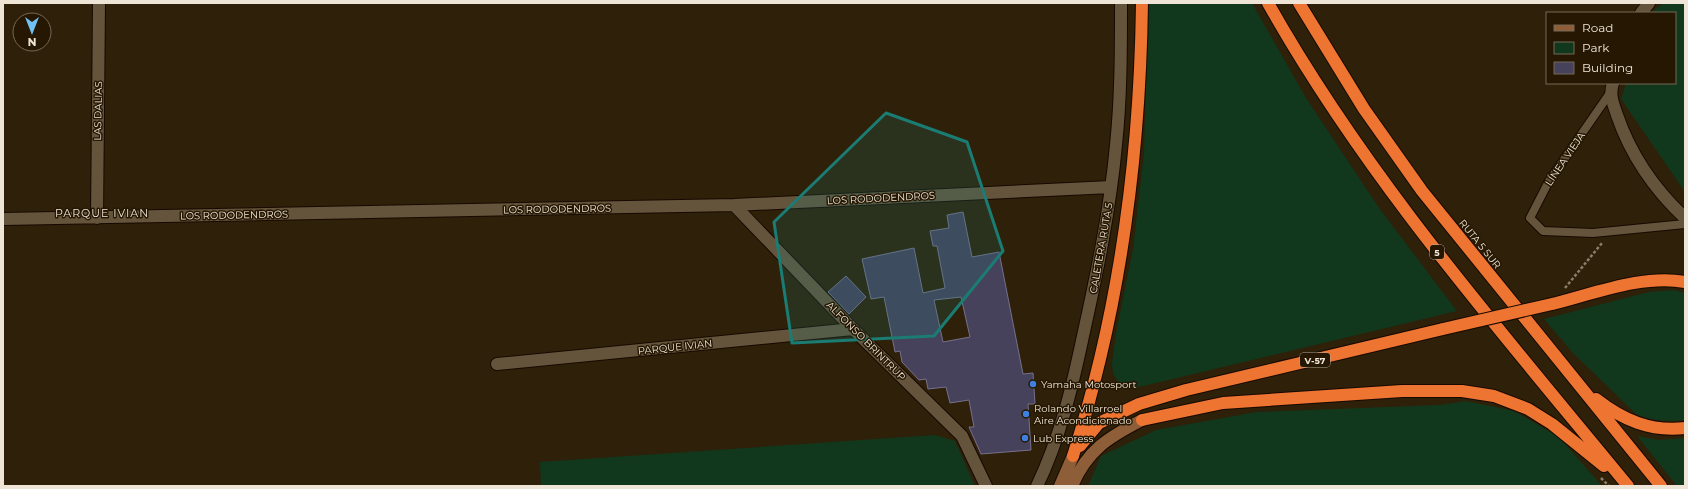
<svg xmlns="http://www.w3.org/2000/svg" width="1688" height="489" viewBox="0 0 1688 489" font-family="Montserrat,sans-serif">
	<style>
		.green { fill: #11381c }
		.building { fill: #47425b; stroke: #76708c; fill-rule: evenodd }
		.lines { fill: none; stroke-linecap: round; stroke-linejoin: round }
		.service-casing { stroke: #170900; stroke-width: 10 }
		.minor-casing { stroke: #170900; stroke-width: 14 }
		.secondary-casing { stroke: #170900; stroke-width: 14 }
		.motorway-casing { stroke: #170900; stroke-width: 14 }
		.path { stroke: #8a7d6a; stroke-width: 2.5; stroke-dasharray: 3 2; stroke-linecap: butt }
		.service { stroke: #65543c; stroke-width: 8 }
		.minor { stroke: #65543c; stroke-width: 12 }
		.secondary { stroke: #8e5e39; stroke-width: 12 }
		.motorway { stroke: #ee7431; stroke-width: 12 }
		.motorway-bridge-casing { stroke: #170900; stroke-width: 14; stroke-linecap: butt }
		.motorway-bridge { stroke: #ee7431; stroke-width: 12 }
		.marked { fill: #1a7c73; fill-opacity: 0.2; stroke: #1a7c73; stroke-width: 3; stroke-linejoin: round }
		.shop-dot { fill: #3f7fe0; stroke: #251702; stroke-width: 1.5 }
		.labels { text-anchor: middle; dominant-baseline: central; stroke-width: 3; stroke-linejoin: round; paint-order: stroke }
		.shield { fill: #251702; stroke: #b2a797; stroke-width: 1 }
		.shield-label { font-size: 9px; font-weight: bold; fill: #efe5d7 }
		.street-label { font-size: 10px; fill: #efe5d7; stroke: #251702 }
		.poi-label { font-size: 10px; fill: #efe5d7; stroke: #251702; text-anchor: start }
		.neighbourhood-label { font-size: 11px; letter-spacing: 1px; fill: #efe5d7; stroke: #251702 }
	</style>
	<rect width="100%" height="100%" fill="#2f2009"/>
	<path class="green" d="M 1148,3 L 1252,3 L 1306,98 L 1379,208 L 1457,311 L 1135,388 L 1126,388 L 1120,385 L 1113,374 L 1112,364 L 1116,333 L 1133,249 L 1144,153 Z
		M 1663,3 L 1685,3 L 1685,192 L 1621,99 L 1626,83 L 1675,83 L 1675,13 L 1651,13 Z
		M 1673,290 L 1685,293 L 1685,420 C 1668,422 1652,421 1636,414 L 1572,352 L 1544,319 L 1649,292 Z
		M 1466,401 L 1514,411 L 1559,437 L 1602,486 L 1088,486 L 1101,456 L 1156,430 L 1256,412 L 1439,405 Z
		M 935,435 L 955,441 L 975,486 L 541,486 L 540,462 Z
		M 1637,436 L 1659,440 L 1685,438 L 1685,486 L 1677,486 Z"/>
	<path class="building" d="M 963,212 L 972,257 L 999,252 L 1023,374 L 1033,373 L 1035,404 L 1028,404 L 1031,450 L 981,454 L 969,427 L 974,427 L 969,400 L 950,403 L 946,387 L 928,389 L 926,379 L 919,380 L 902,362 L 900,351 L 895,352 L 884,297 L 871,299 L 862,259 L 914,248 L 923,293 L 945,288 L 937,246 L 933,246 L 930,231 L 949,228 L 947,215 ZM 961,297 L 970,337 L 943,342 L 934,300 Z
		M 846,276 L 866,297 L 849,314 L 828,292 Z"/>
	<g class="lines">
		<g class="service-casing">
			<path id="service" d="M 1610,93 L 1549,181 L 1530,218 L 1543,231 L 1593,233 L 1685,224"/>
		</g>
		<g class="minor-casing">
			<path id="minor" d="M 1641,13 L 1649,3
				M 1613,83 C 1609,95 1613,103 1617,115 C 1631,156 1654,189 1685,218
				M 734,205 L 853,329 L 962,436 L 986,486
				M 97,218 L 99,3
				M 3,219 L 734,205 L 1111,187
				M 497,364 L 853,329
				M 1037,486 C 1060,438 1072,388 1083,336 C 1097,273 1110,210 1116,145 C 1121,98 1121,50 1121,3"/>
		</g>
		<g class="secondary-casing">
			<path id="secondary" d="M 1060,486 L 1073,456
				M 1072,486 C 1087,450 1109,437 1142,420"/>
		</g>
		<g class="motorway-casing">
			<path id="motorway" d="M 1268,3 C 1367,179 1500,330 1628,486
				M 1299,3 L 1364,109 L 1422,191 L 1661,486
				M 1552,304 C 1593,294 1643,274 1685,282
				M 1596,399 C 1623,420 1650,432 1685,428
				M 1142,420 L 1223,403 L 1402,391 L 1462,391 L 1494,396 L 1528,409 L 1552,424 L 1604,466
				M 1080,446 L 1099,423 L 1139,404 L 1186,390 L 1443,329
				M 1073,456 C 1120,309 1140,156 1142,3"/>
		</g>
		<path class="path" d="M 1565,288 L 1602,243
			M 1601,478 L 1609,486"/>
		<use href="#service" class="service"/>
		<use href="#minor" class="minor"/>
		<use href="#secondary" class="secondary"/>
		<use href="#motorway" class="motorway"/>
		<g class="motorway-bridge-casing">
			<path id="motorway-bridge" d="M 1443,329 L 1552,304"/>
		</g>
		<use href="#motorway-bridge" class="motorway-bridge"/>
	</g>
	<path class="marked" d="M 886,113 L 967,142 L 1003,251 L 934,336 L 792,343 L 774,222 Z"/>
	<g class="shop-dot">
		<circle cx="1033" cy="384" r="4"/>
		<circle cx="1026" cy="414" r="4"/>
		<circle cx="1025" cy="438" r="4"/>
	</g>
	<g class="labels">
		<g class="shield">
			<rect x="1430" y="245" width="14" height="14" rx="3"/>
			<rect x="1300" y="353" width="30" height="14" rx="3"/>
		</g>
		<g class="shield-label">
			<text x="1437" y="252">5</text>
			<text x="1315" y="360">V-57</text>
		</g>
		<g class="street-label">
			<text transform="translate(98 111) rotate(-89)">LAS DALIAS</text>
			<text transform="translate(1565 159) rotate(-56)">LÍNEA VIEJA</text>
			<text transform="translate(881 198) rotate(-3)">LOS RODODENDROS</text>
			<text transform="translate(557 209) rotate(-1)">LOS RODODENDROS</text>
			<text transform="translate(234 215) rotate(-1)">LOS RODODENDROS</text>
			<text transform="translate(1480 244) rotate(51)">RUTA 5 SUR</text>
			<text transform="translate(1101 248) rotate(-80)">CALETERA RUTA 5</text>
			<text transform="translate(866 341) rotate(45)">ALFONSO BRINTRUP</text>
			<text transform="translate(675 347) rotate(-6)">PARQUE IVIAN</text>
		</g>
		<g class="poi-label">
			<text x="1041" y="384">Yamaha Motosport</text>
			<text x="1034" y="408">Rolando Villarroel<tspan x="1034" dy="12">Aire Acondicionado</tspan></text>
			<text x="1033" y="438">Lub Express</text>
		</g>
		<g class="neighbourhood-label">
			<text x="102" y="213">PARQUE IVIAN</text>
		</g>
	</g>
	<rect width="1688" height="489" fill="none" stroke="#efe5d7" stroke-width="8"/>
	<rect x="1546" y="12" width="130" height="72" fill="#251702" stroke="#766957"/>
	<rect x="1554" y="25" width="20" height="6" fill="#8e5e39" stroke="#766957"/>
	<text x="1582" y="32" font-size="12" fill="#efe5d7">Road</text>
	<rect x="1554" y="42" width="20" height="12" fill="#11381c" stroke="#766957"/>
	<text x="1582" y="52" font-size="12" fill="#efe5d7">Park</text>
	<rect x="1554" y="62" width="20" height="12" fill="#47425b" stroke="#766957"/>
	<text x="1582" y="72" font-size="12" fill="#efe5d7">Building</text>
	<g transform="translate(32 32) rotate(180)"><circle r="19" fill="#251702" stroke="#766957"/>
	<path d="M0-3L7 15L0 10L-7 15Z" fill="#71c1f4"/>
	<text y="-6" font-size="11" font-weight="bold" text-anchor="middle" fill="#efe5d7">N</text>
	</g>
</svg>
